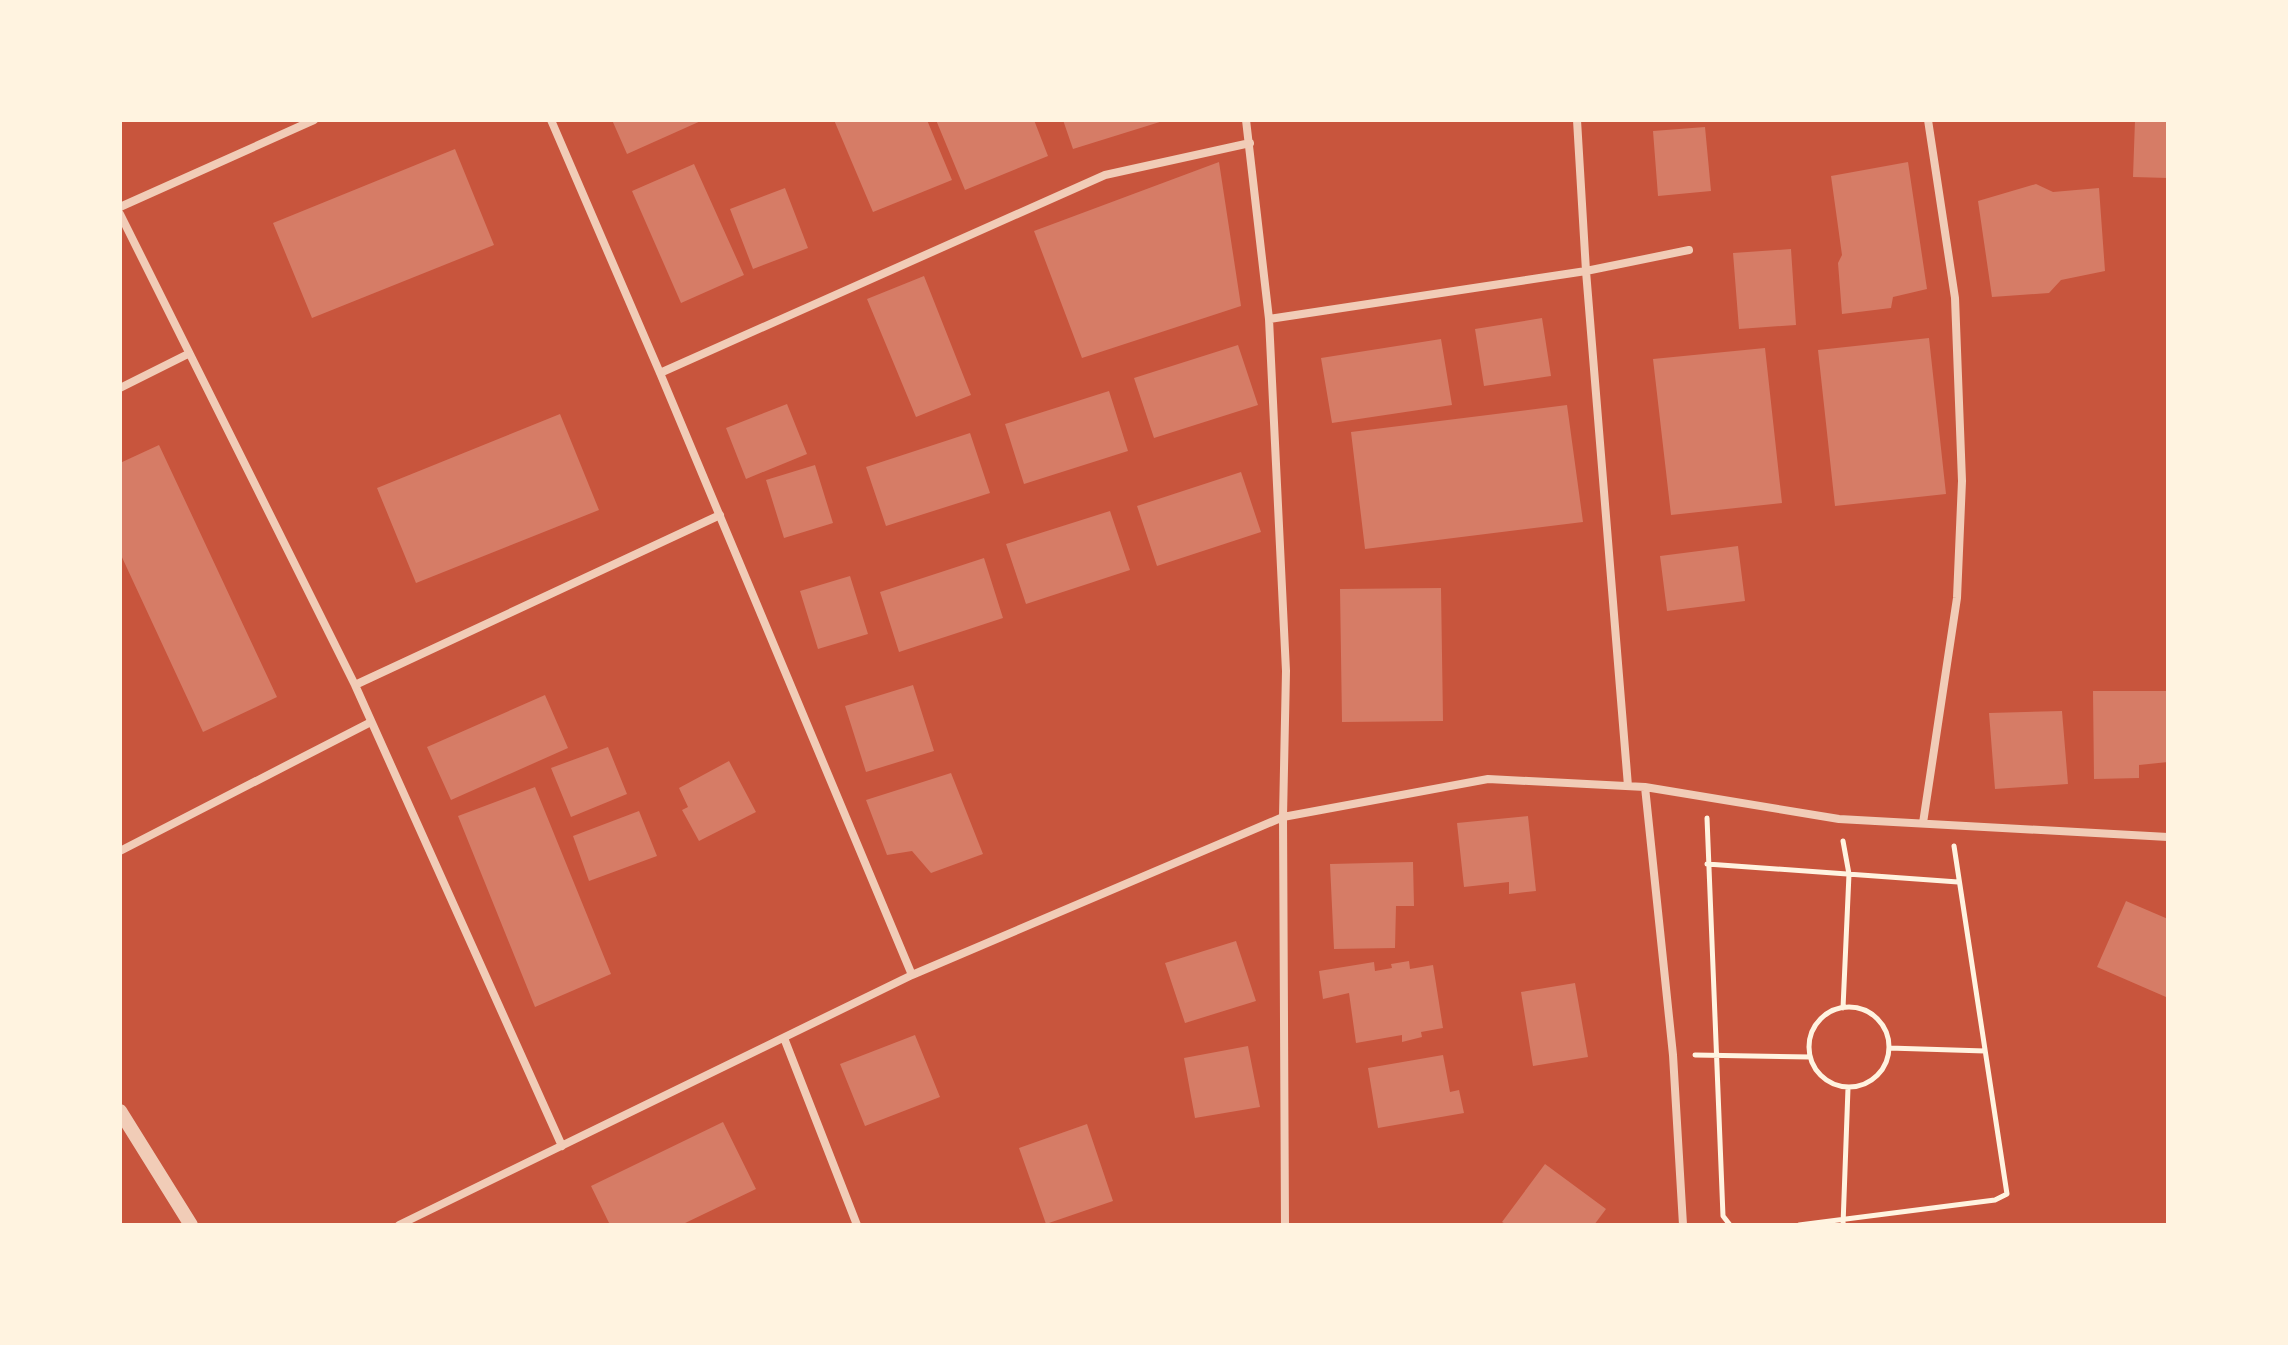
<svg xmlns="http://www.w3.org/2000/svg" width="2288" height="1345" viewBox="0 0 2288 1345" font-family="Raleway,sans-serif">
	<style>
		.building { fill: #d67c66 }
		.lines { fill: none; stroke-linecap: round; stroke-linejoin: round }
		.path { stroke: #fff3e0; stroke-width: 5 }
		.minor { stroke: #f1ccb7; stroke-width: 8 }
		.tertiary { stroke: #f1ccb7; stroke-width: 14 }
	</style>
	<rect width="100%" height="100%" fill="#c8553d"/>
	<path class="building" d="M 612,120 L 703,120 L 627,154 Z
		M 834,120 L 927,120 L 952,180 L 873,212 Z
		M 936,120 L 1034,120 L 1048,156 L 965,190 Z
		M 1063,120 L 1163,120 L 1163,121 L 1073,149 Z
		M 2135,120 L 2168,120 L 2168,178 L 2133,177 Z
		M 1705,127 L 1711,191 L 1658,196 L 1653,131 Z
		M 455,149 L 494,245 L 312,318 L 273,223 Z
		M 1219,162 L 1241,306 L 1082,358 L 1034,231 Z
		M 1908,162 L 1927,289 L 1893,297 L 1891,308 L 1842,314 L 1838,263 L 1842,255 L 1831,176 Z
		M 694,164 L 744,275 L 681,303 L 632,191 Z
		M 2036,184 L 2053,192 L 2099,188 L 2105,271 L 2061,280 L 2049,293 L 1992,297 L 1978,201 Z
		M 785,188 L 808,248 L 753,269 L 730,209 Z
		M 1791,249 L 1796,325 L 1739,329 L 1733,253 Z
		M 924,276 L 971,395 L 916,417 L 867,299 Z
		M 1542,318 L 1551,376 L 1484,386 L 1475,329 Z
		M 1929,338 L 1946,494 L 1835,506 L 1818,350 Z
		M 1441,339 L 1452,405 L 1332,423 L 1321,358 Z
		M 1238,345 L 1258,405 L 1154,438 L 1134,378 Z
		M 1765,348 L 1782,503 L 1671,515 L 1653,359 Z
		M 1109,391 L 1128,451 L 1024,484 L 1005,424 Z
		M 787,404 L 807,454 L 746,479 L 726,428 Z
		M 1567,405 L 1583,522 L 1365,549 L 1351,432 Z
		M 560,414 L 599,510 L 416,583 L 377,488 Z
		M 970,433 L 990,493 L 886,526 L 866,467 Z
		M 159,445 L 277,697 L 203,732 L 120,553 L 120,463 Z
		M 815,465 L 833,523 L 784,538 L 766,480 Z
		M 1241,472 L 1261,532 L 1157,566 L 1137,506 Z
		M 1110,511 L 1130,570 L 1026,604 L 1006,544 Z
		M 1738,546 L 1745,601 L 1667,611 L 1660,556 Z
		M 984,558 L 1003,618 L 899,652 L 880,592 Z
		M 850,576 L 868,634 L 818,649 L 800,591 Z
		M 1441,588 L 1443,721 L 1342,722 L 1340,589 Z
		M 913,685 L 934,751 L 866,772 L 845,706 Z
		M 2093,691 L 2168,691 L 2168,762 L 2139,765 L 2139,778 L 2094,779 Z
		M 545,695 L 568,748 L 451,800 L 427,747 Z
		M 2062,711 L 2068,784 L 1995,789 L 1989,713 Z
		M 608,747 L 627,794 L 571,817 L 551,768 Z
		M 729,761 L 756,812 L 699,841 L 682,810 L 688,807 L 679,788 Z
		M 951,773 L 983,854 L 931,873 L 912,851 L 887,855 L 866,800 Z
		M 535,787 L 611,974 L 535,1007 L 458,816 Z
		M 639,811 L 657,856 L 589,881 L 573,836 Z
		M 1528,816 L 1536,891 L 1509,894 L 1509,882 L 1464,887 L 1457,823 Z
		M 1413,862 L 1414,906 L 1396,906 L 1395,948 L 1334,949 L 1330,864 Z
		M 2126,901 L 2168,919 L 2168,992 L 2166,997 L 2097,967 Z
		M 1236,941 L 1256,1001 L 1185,1023 L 1165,963 Z
		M 1409,961 L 1410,969 L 1433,965 L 1443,1028 L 1421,1032 L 1422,1037 L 1402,1042 L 1402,1035 L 1356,1043 L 1349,993 L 1323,999 L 1319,971 L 1374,962 L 1375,971 L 1392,968 L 1391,964 Z
		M 1575,983 L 1588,1057 L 1533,1066 L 1521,992 Z
		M 915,1035 L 940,1097 L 865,1126 L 840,1064 Z
		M 1248,1046 L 1260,1107 L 1195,1118 L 1184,1058 Z
		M 1443,1055 L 1450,1092 L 1459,1090 L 1464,1113 L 1378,1128 L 1368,1068 Z
		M 723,1122 L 756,1189 L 681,1225 L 610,1225 L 591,1186 Z
		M 1087,1124 L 1113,1201 L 1046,1224 L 1019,1148 Z
		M 1545,1164 L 1606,1209 L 1594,1225 L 1507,1225 L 1502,1222 Z"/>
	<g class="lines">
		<path class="path" d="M 1707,818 L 1723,1216 L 1730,1225
			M 1843,841 L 1849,874 L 1843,1008
			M 1707,864 L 1958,882
			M1809 1047a40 40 0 1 1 80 0a40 40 0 1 1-80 0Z
			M 1889,1048 L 1985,1051
			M 1695,1055 L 1810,1057
			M 1799,1225 L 1995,1200 L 2007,1194 L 1954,846
			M 1843,1225 L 1848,1088"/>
		<path class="minor" d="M 551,120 L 660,373 L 912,975
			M 1246,120 L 1269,319 L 1286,671 L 1283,817 L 1285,1225
			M 1577,120 L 1586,271 L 1628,786
			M 120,207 L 314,120
			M 120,214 L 355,685 L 562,1146
			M 1269,319 L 1586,271 L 1689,250
			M 660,373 L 1105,175 L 1250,143
			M 120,388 L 188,354
			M 355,685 L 720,515
			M 1645,787 L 1673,1055 L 1683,1225
			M 1923,823 L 1957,598 L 1962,481 L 1955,298 L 1928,120
			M 120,851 L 371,722
			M 784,1038 L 857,1225
			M 399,1225 L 912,975 L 1283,817 L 1488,779 L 1645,787 L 1839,819 L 2168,837"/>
		<path class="tertiary" d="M 120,1111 L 191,1225"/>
	</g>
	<rect width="2288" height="1345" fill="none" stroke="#fff3e0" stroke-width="244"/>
</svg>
